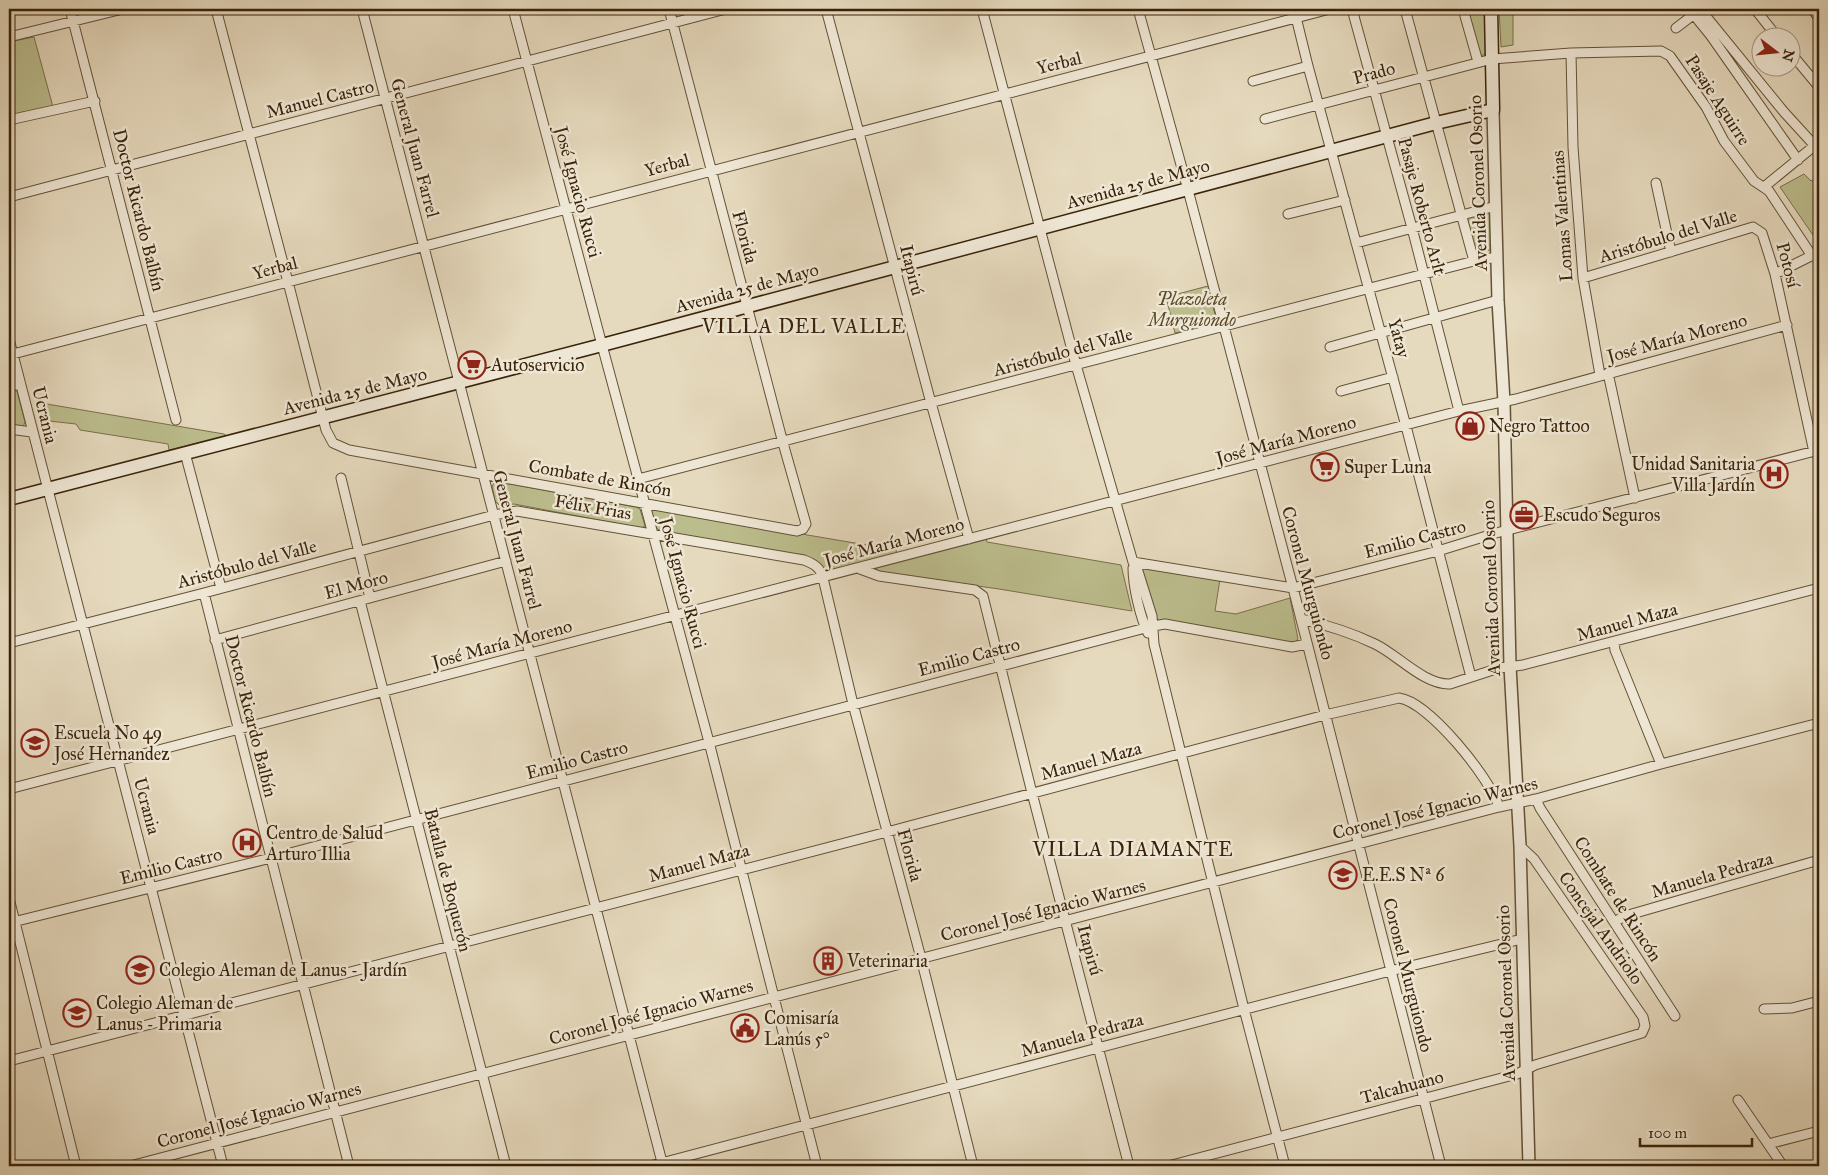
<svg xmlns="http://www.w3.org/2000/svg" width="1828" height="1175" viewBox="0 0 1828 1175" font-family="'IM FELL Great Primer',serif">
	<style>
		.green { fill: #bcbd8d; stroke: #7a704b }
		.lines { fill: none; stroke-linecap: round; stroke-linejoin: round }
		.minor-casing { stroke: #645136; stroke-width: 11 }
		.tertiary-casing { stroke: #645136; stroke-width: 14 }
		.secondary-casing { stroke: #392309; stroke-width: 15 }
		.minor { stroke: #efe7d5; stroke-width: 9 }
		.tertiary { stroke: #efe7d5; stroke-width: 11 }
		.secondary { stroke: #efe7d5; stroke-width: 12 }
		.labels { text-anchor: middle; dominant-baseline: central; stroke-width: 5; stroke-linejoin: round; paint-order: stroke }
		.street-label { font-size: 18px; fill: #392309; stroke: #efe7d5 }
		.park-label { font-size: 18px; font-style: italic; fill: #5a4a2a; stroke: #efe7d5 }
		.poi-label { font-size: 18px; fill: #392309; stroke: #efe7d5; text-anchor: start }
		.quarter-label { font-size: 20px; letter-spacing: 1px; fill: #392309; stroke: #efe7d5 }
	</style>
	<rect width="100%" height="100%" fill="#e6dabe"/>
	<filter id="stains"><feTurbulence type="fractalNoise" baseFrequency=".004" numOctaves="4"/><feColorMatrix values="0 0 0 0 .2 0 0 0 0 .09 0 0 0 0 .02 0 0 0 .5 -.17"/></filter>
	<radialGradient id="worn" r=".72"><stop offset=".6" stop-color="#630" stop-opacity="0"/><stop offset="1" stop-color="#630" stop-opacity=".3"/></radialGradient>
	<path class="green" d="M 1467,9 L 1486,9 L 1487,52 L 1480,57 Z
		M 1499,9 L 1513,9 L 1513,45 L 1501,47 Z
		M 34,37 L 53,107 L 9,115 L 9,42 Z
		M 1804,174 L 1811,181 L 1819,177 L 1819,240 L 1817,241 L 1780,187 Z
		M 1492,210 L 1493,249 L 1476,254 L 1467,217 Z
		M 1208,286 L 1217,323 L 1175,333 L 1166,297 Z
		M 9,389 L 17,391 L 25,422 L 23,427 L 9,427 Z
		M 35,402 L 224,434 L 227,436 L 169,450 L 168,444 L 80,430 L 76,424 L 49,421 L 41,426 Z
		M 500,482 L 636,507 L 640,509 L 645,526 L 641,528 L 514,504 L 500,506 L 495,501 L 492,486 L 494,483 Z
		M 654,509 L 896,550 L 897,554 L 830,571 L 824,570 L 817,563 L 661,531 L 656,528 L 651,510 Z
		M 986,538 L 987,542 L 1121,565 L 1132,611 L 999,589 L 878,572 L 876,567 Z
		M 1139,564 L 1220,579 L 1215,611 L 1236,614 L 1290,598 L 1298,639 L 1295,642 L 1289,644 L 1156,621 Z"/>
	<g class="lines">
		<g class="minor-casing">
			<path id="minor" d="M 70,9 L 176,420
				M 216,9 L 288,282 L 326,430 L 333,443 L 349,450 L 797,531 L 803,529 L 806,524 L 783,443 L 669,9
				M 362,9 L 663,1166
				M 513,9 L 602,345 L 709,742 L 817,1166
				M 826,9 L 931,403 L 969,539
				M 982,9 L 1076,365 L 1133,562 L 1137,568 L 1152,616 L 1154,644 L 1244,1009 L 1285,1166
				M 1138,9 L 1188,190 L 1293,588 L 1441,1166
				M 1294,9 L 1308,66 L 1406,426 L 1471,677
				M 1352,9 L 1412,228 L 1459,411
				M 1405,9 L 1474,261
				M 1463,9 L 1478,62
				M 1700,9 L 1784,112 L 1815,146
				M 1755,9 L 1778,38
				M 1812,9 L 1819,18
				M 1694,15 L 1711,36 L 1798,160
				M 1676,28 L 1697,12
				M 9,37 L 123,9
				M 1790,52 L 1819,87
				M 1571,53 L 1573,147 L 1583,278 L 1600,375
				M 1253,81 L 1308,66
				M 1265,119 L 1492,59 L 1571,53 L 1661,51 L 1670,56 L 1706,107 L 1724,141 L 1754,181 L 1769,191 L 1812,256
				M 9,120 L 95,101
				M 1656,183 L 1671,252
				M 1764,187 L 1819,142
				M 9,197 L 726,9
				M 1288,214 L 1345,200
				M 1356,243 L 1496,206
				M 1775,274 L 1819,252
				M 1583,278 L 1753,227 L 1762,233 L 1775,274 L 1814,452
				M 9,339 L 223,1166
				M 1330,347 L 1498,300
				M 13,354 L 1330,9
				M 1608,373 L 1635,498
				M 9,385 L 21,385
				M 1341,391 L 1393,377
				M 9,429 L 32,432
				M 185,453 L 221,588
				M 341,478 L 370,598
				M 638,479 L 1424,274 L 1474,261 L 1497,257
				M 1133,562 L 1293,588 L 1438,551 L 1496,533 L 1819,450
				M 1133,568 C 1133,586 1140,617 1148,633
				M 860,569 L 879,576 L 975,590 L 983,596 L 1032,793 L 1129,1166
				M 204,593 L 349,1166
				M 360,601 L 506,1166
				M 1301,619 C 1327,625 1352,633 1375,644 C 1398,655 1424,685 1450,684 L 1499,668 L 1523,665 L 1819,588
				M 215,640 L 506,561
				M 1614,642 L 1615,650 L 1661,764
				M 9,643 L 204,593 L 494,515 L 517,511 L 804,560 C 814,564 820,567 823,578 L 853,704 L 921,958 L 973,1166
				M 9,789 L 1459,411 L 1516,399 L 1787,325
				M 1536,799 L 1540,808 L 1675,1016
				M 9,898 L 76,1166
				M 1614,922 L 1625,916 L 1819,860
				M 9,923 L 271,858 L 1153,626 L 1165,624 L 1292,647 L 1307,644
				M 1764,1009 L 1792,1008 L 1819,1001
				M 9,1061 L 887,832 L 1325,715 L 1399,698 C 1429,702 1490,778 1499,807
				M 1738,1100 L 1783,1166
				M 1768,1144 L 1819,1131
				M 130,1166 L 1499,807 L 1536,799 L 1661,764 L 1819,723
				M 650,1166 L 1390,971 L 1522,939
				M 1168,1166 L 1517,1074 L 1535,1065 L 1642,1033 L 1645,1026 L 1643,1017 L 1534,859 L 1520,846"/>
		</g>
		<g class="tertiary-casing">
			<path id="tertiary" d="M 1493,110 L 1498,300 L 1504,402 L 1510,666 L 1520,846 L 1529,1166"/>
		</g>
		<g class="secondary-casing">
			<path id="secondary" d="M 9,499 L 602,345 L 1436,123 L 1493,110 L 1491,9"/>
		</g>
		<use href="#minor" class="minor"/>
		<use href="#tertiary" class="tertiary"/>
		<use href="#secondary" class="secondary"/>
	</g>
	<defs>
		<g id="supermarket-ring" transform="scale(1.4375)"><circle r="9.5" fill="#efe7d5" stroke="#8f2418" stroke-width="1.5"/><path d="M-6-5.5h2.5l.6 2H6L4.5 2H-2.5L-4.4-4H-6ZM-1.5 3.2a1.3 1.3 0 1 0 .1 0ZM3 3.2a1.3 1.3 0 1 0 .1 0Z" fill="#8f2418"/></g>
		<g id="shop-ring" transform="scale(1.4375)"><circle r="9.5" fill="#efe7d5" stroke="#8f2418" stroke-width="1.5"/><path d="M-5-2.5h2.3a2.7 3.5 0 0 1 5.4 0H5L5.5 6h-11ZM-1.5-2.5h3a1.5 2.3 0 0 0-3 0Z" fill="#8f2418"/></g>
		<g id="hospital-ring" transform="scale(1.4375)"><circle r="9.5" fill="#efe7d5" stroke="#8f2418" stroke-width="1.5"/><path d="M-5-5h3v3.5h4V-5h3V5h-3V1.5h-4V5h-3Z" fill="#8f2418"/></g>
		<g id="office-ring" transform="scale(1.4375)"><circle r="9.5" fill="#efe7d5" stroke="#8f2418" stroke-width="1.5"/><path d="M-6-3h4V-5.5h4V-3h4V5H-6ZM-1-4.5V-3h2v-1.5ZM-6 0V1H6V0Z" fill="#8f2418"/></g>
		<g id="school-ring" transform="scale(1.4375)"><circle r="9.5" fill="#efe7d5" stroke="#8f2418" stroke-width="1.5"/><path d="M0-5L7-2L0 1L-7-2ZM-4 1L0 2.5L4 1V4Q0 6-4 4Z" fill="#8f2418"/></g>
		<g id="building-ring" transform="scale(1.4375)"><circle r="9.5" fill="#efe7d5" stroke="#8f2418" stroke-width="1.5"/><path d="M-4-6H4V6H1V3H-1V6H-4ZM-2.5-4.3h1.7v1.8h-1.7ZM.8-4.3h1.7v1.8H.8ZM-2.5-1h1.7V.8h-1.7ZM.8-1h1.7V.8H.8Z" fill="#8f2418"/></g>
		<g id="civic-ring" transform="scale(1.4375)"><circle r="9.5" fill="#efe7d5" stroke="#8f2418" stroke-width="1.5"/><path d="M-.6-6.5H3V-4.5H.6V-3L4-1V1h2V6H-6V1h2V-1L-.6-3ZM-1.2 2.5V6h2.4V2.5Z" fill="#8f2418"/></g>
	</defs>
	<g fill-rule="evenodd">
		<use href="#supermarket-ring" x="472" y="365"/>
		<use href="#shop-ring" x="1470" y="426"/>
		<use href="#supermarket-ring" x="1325" y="467"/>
		<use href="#hospital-ring" x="1774" y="474"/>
		<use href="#office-ring" x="1524" y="515"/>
		<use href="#school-ring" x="35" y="743"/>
		<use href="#hospital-ring" x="247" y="843"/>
		<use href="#school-ring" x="1343" y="875"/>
		<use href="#building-ring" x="828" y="961"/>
		<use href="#school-ring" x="140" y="970"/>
		<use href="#school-ring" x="77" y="1013"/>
		<use href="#civic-ring" x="745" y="1028"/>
	</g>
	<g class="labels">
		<g class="street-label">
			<text transform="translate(1059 63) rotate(-14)">Yerbal</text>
			<text transform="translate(1374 73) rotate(-15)">Prado</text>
			<text transform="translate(320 99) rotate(-14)">Manuel Castro</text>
			<text transform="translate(1718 100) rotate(57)">Pasaje Aguirre</text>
			<text transform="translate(415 148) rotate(75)">General Juan Farrel</text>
			<text transform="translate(667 165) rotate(-15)">Yerbal</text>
			<text transform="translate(1478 183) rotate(-92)">Avenida Coronel Osorio</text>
			<text transform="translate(1138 184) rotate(-15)">Avenida 25 de Mayo</text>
			<text transform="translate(578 192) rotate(75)">José Ignacio Rucci</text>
			<text transform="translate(1422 206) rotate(75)">Pasaje Roberto Arlt</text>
			<text transform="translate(139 210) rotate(76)">Doctor Ricardo Balbín</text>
			<text transform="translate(1562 216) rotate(-94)">Lomas Valentinas</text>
			<text transform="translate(1668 236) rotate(-17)">Aristóbulo del Valle</text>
			<text transform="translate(745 237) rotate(75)">Florida</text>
			<text transform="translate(1788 265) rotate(75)">Potosí</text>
			<text transform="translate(275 268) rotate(-15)">Yerbal</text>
			<text transform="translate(912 270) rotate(76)">Itapirú</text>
			<text transform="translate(747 288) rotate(-15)">Avenida 25 de Mayo</text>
			<text transform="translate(1399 338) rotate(75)">Yatay</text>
			<text transform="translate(1677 338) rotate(-15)">José María Moreno</text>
			<text transform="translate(1063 352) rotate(-15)">Aristóbulo del Valle</text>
			<text transform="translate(355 391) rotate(-14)">Avenida 25 de Mayo</text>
			<text transform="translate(45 415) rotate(76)">Ucrania</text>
			<text transform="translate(1286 440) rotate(-15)">José María Moreno</text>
			<text transform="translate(600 478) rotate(10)">Combate de Rincón</text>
			<text transform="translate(593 507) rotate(10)">Félix Frias</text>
			<text transform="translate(1415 539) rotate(-15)">Emilio Castro</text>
			<text transform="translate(517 540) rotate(75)">General Juan Farrel</text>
			<text transform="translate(894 542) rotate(-15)">José María Moreno</text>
			<text transform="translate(247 564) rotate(-15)">Aristóbulo del Valle</text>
			<text transform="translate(683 583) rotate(75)">José Ignacio Rucci</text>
			<text transform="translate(1308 583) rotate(75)">Coronel Murguiondo</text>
			<text transform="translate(356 585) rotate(-15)">El Moro</text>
			<text transform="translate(1491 588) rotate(-92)">Avenida Coronel Osorio</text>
			<text transform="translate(1627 622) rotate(-15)">Manuel Maza</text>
			<text transform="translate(502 644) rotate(-15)">José María Moreno</text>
			<text transform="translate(969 657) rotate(-15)">Emilio Castro</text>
			<text transform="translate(251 716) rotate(76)">Doctor Ricardo Balbín</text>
			<text transform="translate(577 760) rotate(-15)">Emilio Castro</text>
			<text transform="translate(1091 761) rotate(-15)">Manuel Maza</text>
			<text transform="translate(147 806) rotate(75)">Ucrania</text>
			<text transform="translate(1435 808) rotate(-14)">Coronel José Ignacio Warnes</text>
			<text transform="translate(910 855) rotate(75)">Florida</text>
			<text transform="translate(699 863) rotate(-15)">Manuel Maza</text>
			<text transform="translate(171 866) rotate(-14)">Emilio Castro</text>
			<text transform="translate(1712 875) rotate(-16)">Manuela Pedraza</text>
			<text transform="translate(448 880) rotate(76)">Batalla de Boquerón</text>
			<text transform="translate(1618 899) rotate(57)">Combate de Rincón</text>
			<text transform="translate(1043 910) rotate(-14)">Coronel José Ignacio Warnes</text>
			<text transform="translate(1601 928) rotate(55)">Concejal Andriolo</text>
			<text transform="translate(1090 950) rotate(75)">Itapirú</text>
			<text transform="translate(1408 975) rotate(76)">Coronel Murguiondo</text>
			<text transform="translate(1506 993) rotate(-92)">Avenida Coronel Osorio</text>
			<text transform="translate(651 1012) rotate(-15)">Coronel José Ignacio Warnes</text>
			<text transform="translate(1082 1035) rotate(-15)">Manuela Pedraza</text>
			<text transform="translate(1402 1087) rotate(-15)">Talcahuano</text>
			<text transform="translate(259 1115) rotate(-15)">Coronel José Ignacio Warnes</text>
		</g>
		<g class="park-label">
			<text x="1192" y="299">Plazoleta<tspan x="1192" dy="21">Murguiondo</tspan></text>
		</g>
		<g class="poi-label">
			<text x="491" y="365">Autoservicio</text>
			<text x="1489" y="426">Negro Tattoo</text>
			<text x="1755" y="464" text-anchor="end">Unidad Sanitaria<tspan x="1755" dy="21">Villa Jardín</tspan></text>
			<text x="1344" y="467">Super Luna</text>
			<text x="1543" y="515">Escudo Seguros</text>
			<text x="54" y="733">Escuela No 49<tspan x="54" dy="21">José Hernandez</tspan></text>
			<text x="266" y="833">Centro de Salud<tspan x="266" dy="21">Arturo Illia</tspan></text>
			<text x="1362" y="875">E.E.S Nª 6</text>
			<text x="847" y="961">Veterinaria</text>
			<text x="159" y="970">Colegio Aleman de Lanus - Jardín</text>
			<text x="96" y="1003">Colegio Aleman de<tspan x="96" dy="21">Lanus - Primaria</tspan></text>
			<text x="764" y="1018">Comisaría<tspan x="764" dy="21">Lanús 5°</tspan></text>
		</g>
		<g class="quarter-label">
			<text x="804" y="326">VILLA DEL VALLE</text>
			<text x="1133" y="849">VILLA DIAMANTE</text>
		</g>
	</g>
	<rect width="1828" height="1175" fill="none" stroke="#e6dabe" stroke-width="30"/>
	<rect x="10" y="10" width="1808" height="1155" fill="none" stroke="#392309" stroke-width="2.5"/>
	<rect x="15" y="15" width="1798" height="1145" fill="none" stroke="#392309"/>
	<g transform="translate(1776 52) rotate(106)"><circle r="24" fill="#efe7d5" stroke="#a69983"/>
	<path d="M0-4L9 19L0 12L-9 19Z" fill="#8f2418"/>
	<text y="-8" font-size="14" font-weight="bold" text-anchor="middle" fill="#392309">N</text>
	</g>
	<path d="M1640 1138v8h112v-8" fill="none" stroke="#392309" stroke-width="2.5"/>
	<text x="1648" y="1138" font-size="15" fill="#392309" stroke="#efe7d5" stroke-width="4" paint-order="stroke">100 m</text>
	<rect width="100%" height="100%" filter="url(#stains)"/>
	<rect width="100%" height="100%" fill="url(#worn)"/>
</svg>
